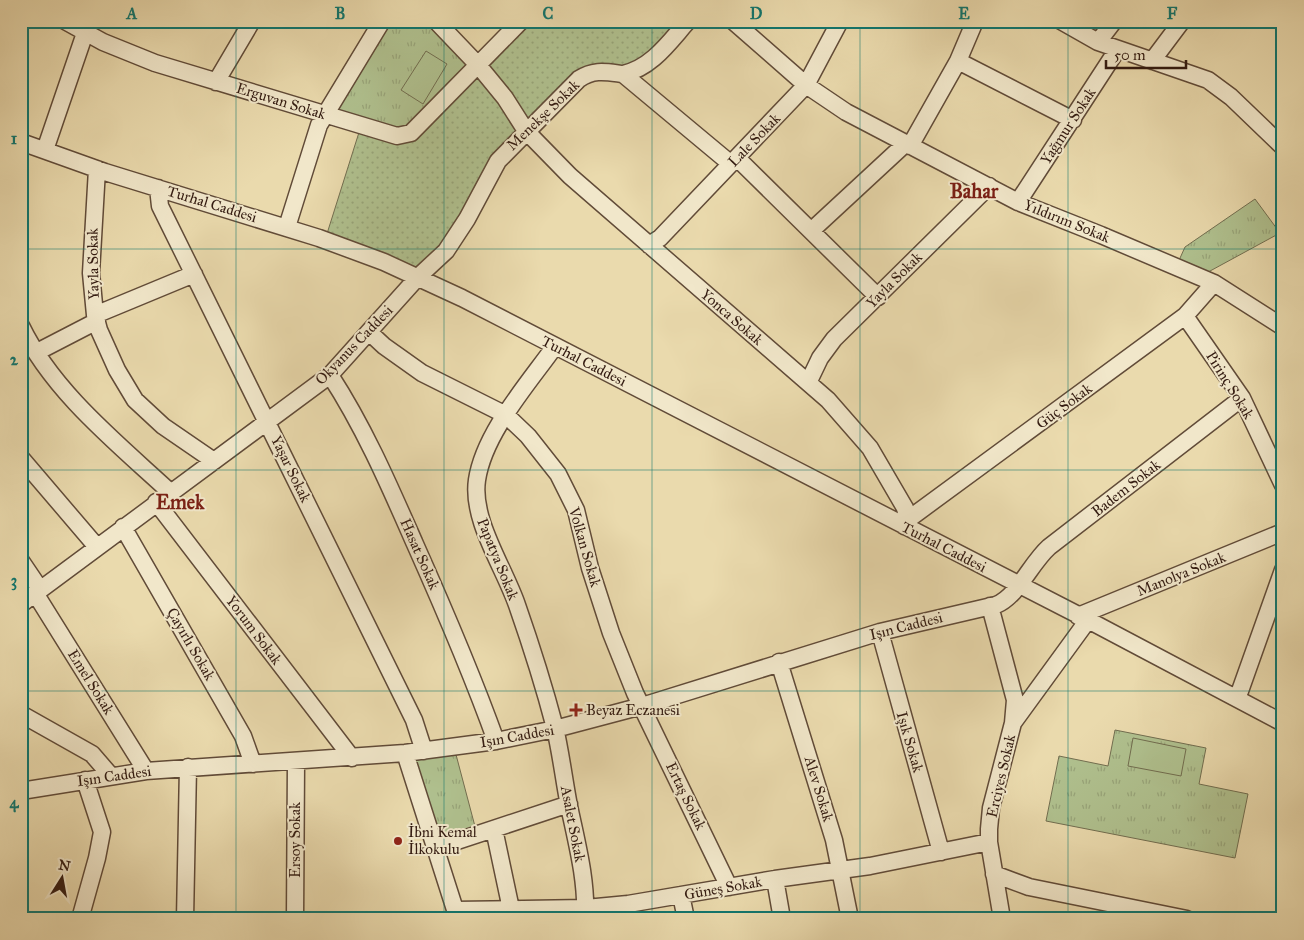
<svg xmlns="http://www.w3.org/2000/svg" width="1304" height="940" viewBox="0 0 1304 940" font-family="'IM FELL Great Primer',serif">
	<style>
		.grass { fill: url(#grass-dots); stroke: #726e50 }
		.park { fill: url(#park-tufts); stroke: #726e50 }
		.pitch { fill: #b0c18f; stroke: #726e50 }
		.lines { fill: none; stroke-linecap: round; stroke-linejoin: round }
		.minor-casing { stroke: #614b38; stroke-width: 19 }
		.minor { stroke: #f1e7ca; stroke-width: 16 }
		.grid { fill: none; stroke: #0f766e; stroke-width: 1; stroke-opacity: 0.55 }
		.poi-dot { fill: #8f2418; stroke: #f1e7ca; stroke-width: 2 }
		.labels { text-anchor: middle; dominant-baseline: central; stroke-width: 4; stroke-linejoin: round; paint-order: stroke }
		.street-label { font-size: 15px; fill: #331b11; stroke: #f1e7ca }
		.poi-label { font-size: 15px; fill: #331b11; stroke: #f1e7ca; text-anchor: start }
		.district-label { font-size: 20px; font-weight: bold; fill: #7a1f14; stroke: #f1e7ca }
		.neatline { fill: none; stroke: #0f766e; stroke-width: 2 }
		.grid-label { font-size: 16px; text-anchor: middle; font-weight: bold; fill: #0f766e }
	</style>
	<defs>
		<pattern id="grass-dots" width="8" height="8" patternUnits="userSpaceOnUse" patternTransform="scale(1.25)"><rect width="8" height="8" fill="#b0c18f"/><path d="M2 2h.1M6 6h.1" fill="none" stroke="#98a57a" stroke-width="1.8" stroke-linecap="round"/></pattern>
		<pattern id="park-tufts" width="24" height="20" patternUnits="userSpaceOnUse" patternTransform="scale(1.25)"><rect width="24" height="20" fill="#b0c18f"/><path d="M3 7l-1-3M5 7V3M7 7l1-3M15 17l-1-3M17 17v-4M19 17l1-3" fill="none" stroke="#98a57a"/></pattern>
	</defs>
	<rect width="100%" height="100%" fill="#eadaad"/>
	<filter id="stains"><feTurbulence type="fractalNoise" baseFrequency=".004" numOctaves="4"/><feColorMatrix values="0 0 0 0 .2 0 0 0 0 .09 0 0 0 0 .02 0 0 0 .5 -.17"/></filter>
	<radialGradient id="worn" r=".72"><stop offset=".6" stop-color="#630" stop-opacity="0"/><stop offset="1" stop-color="#630" stop-opacity=".3"/></radialGradient>
	<path class="grass" d="M 521,21 L 688,21 L 651,61 L 594,72 L 482,187 L 418,277 L 325,240 L 361,126 L 390,135 Z"/>
	<path class="park" d="M 382,21 L 436,21 L 478,65 L 411,133 L 325,115 Z
		M 1255,199 L 1280,233 L 1199,277 L 1176,267 L 1185,247 Z
		M 1115,730 L 1206,748 L 1199,784 L 1248,794 L 1235,858 L 1046,821 L 1059,756 L 1108,766 Z
		M 454,747 L 477,834 L 436,848 L 405,753 Z"/>
	<path class="pitch" d="M 426,51 L 447,64 L 423,104 L 401,90 Z
		M 1133,738 L 1186,749 L 1181,776 L 1128,766 Z"/>
	<g class="lines">
		<g class="minor-casing">
			<path id="minor" d="M 65,21 L 103,42 L 155,63 L 397,136 L 411,133 L 521,21
				M 436,21 L 478,65 L 505,98 L 526,131 L 570,176 L 828,400 L 870,448 L 905,508 L 907,517 L 904,526
				M 733,21 L 806,85 L 846,112 L 1018,202 L 1101,235 L 1214,283 L 1283,327
				M 1061,21 L 1098,42 L 1208,80 L 1231,97 L 1283,147
				M 1098,42 L 1114,21
				M 958,61 L 1073,120
				M 1152,61 L 1182,21
				M 623,74 C 652,68 670,41 688,21
				M 216,82 L 252,21
				M 21,142 L 105,172 L 319,238 L 384,262 L 462,298 L 1088,620 L 1283,723
				M 910,146 L 958,61 L 975,21
				M 45,150 L 85,33
				M 737,158 L 878,297
				M 97,169 L 91,273 L 95,315 L 99,330 L 117,370 L 135,400 L 163,426 L 214,461
				M 158,188 L 160,206 L 414,720 L 424,751
				M 1018,202 L 1117,50
				M 287,227 L 319,125 L 382,21
				M 811,231 L 905,144
				M 649,245 L 660,238 L 806,85 L 840,21
				M 95,315 L 194,274
				M 1185,316 L 1242,398 L 1283,485
				M 21,326 C 53,392 117,443 170,492
				M 369,332 L 384,346 L 422,373 L 506,415 L 528,436 L 558,474 L 576,510 L 590,568 L 611,633 L 635,693 L 729,887
				M 555,346 C 528,384 484,433 477,480 C 471,520 504,567 517,605 C 531,645 544,686 555,728 C 561,754 564,780 569,806 C 577,844 587,881 585,919
				M 37,352 L 97,321
				M 330,375 C 365,429 389,485 415,544 C 444,609 472,674 496,741
				M 809,381 L 820,358 L 834,339 L 989,186
				M 21,458 L 97,547
				M 156,502 L 352,758
				M 906,521 L 1185,316 L 1214,283
				M 123,527 L 243,736 L 253,764
				M 21,561 L 40,589
				M 35,593 L 146,771
				M 21,604 L 330,375 L 418,277 L 446,251 L 467,219 L 498,161 L 579,79 C 594,69 606,72 623,74 L 731,164
				M 990,606 L 1015,700 L 1013,723 L 991,808 L 989,829 L 989,842 L 1002,919
				M 1078,616 L 1283,532
				M 880,632 L 941,852
				M 779,662 L 834,840 L 850,919
				M 1240,691 L 1283,570
				M 21,714 L 92,754 L 111,776
				M 1013,723 L 1088,620
				M 405,753 L 458,919
				M 21,791 L 146,771 L 405,753 L 496,741 L 555,729 L 642,706 L 880,632 L 996,605 C 1018,596 1030,564 1049,547 L 1242,398
				M 494,829 L 511,909
				M 436,848 L 569,804
				M 994,874 L 1029,887 L 1187,919
				M 775,879 L 782,919
				M 681,895 L 686,919
				M 455,910 L 586,908 L 628,904 L 775,879 L 870,866 L 989,842
				M 80,919 L 97,858 L 102,832 L 85,780
				M 185,919 L 188,767
				M 295,919 L 296,762"/>
		</g>
		<use href="#minor" class="minor"/>
	</g>
	<path class="grid" d="M 236,21 L 236,919M 444,21 L 444,919M 652,21 L 652,919M 860,21 L 860,919M 1068,21 L 1068,919M 21,249 L 1283,249M 21,470 L 1283,470M 21,691 L 1283,691"/>
	<g class="poi-dot">
		<path d="M573.5 702.5h5v5h5v5h-5v5h-5v-5h-5v-5h5z"/>
		<circle cx="398" cy="841" r="5"/>
	</g>
	<g class="labels">
		<g class="street-label">
			<text transform="translate(281 101) rotate(17)">Erguvan Sokak</text>
			<text transform="translate(543 115) rotate(-44)">Menekşe Sokak</text>
			<text transform="translate(1068 126) rotate(-57)">Yağmur Sokak</text>
			<text transform="translate(754 140) rotate(-46)">Lale Sokak</text>
			<text transform="translate(212 204) rotate(17)">Turhal Caddesi</text>
			<text transform="translate(1067 221) rotate(22)">Yıldırım Sokak</text>
			<text transform="translate(93 264) rotate(-91)">Yayla Sokak</text>
			<text transform="translate(894 280) rotate(-45)">Yayla Sokak</text>
			<text transform="translate(732 317) rotate(41)">Yonca Sokak</text>
			<text transform="translate(354 345) rotate(-46)">Okyanus Caddesi</text>
			<text transform="translate(584 361) rotate(27)">Turhal Caddesi</text>
			<text transform="translate(1230 385) rotate(58)">Pirinç Sokak</text>
			<text transform="translate(1064 406) rotate(-37)">Güç Sokak</text>
			<text transform="translate(291 469) rotate(64)">Yaşar Sokak</text>
			<text transform="translate(1126 488) rotate(-38)">Badem Sokak</text>
			<text transform="translate(585 547) rotate(74)">Volkan Sokak</text>
			<text transform="translate(944 547) rotate(27)">Turhal Caddesi</text>
			<text transform="translate(420 554) rotate(66)">Hasat Sokak</text>
			<text transform="translate(498 559) rotate(68)">Papatya Sokak</text>
			<text transform="translate(1181 574) rotate(-22)">Manolya Sokak</text>
			<text transform="translate(906 626) rotate(-14)">Işın Caddesi</text>
			<text transform="translate(254 630) rotate(53)">Yorum Sokak</text>
			<text transform="translate(191 644) rotate(60)">Çayırlı Sokak</text>
			<text transform="translate(91 682) rotate(58)">Emel Sokak</text>
			<text transform="translate(517 736) rotate(-10)">Işın Caddesi</text>
			<text transform="translate(910 742) rotate(74)">Işık Sokak</text>
			<text transform="translate(114 776) rotate(-8)">Işın Caddesi</text>
			<text transform="translate(1001 776) rotate(-77)">Erciyes Sokak</text>
			<text transform="translate(819 789) rotate(73)">Alev Sokak</text>
			<text transform="translate(686 796) rotate(64)">Ertaş Sokak</text>
			<text transform="translate(573 824) rotate(79)">Asalet Sokak</text>
			<text transform="translate(295 840) rotate(-90)">Ersoy Sokak</text>
			<text transform="translate(723 888) rotate(-10)">Güneş Sokak</text>
		</g>
		<g class="poi-label">
			<text x="586" y="710">Beyaz Eczanesi</text>
			<text x="408" y="832">İbni Kemal<tspan x="408" dy="17">İlkokulu</tspan></text>
		</g>
		<g class="district-label">
			<text x="974" y="191">Bahar</text>
			<text x="180" y="502">Emek</text>
		</g>
	</g>
	<rect width="1304" height="940" fill="none" stroke="#eadaad" stroke-width="55"/>
	<g transform="translate(62 878) rotate(11)" stroke="#f1e7ca" stroke-width="4" paint-order="stroke">
	<path d="M0-4L9 19L0 12L-9 19Z" fill="#331b11"/>
	<text y="-8" font-size="14" font-weight="bold" text-anchor="middle" fill="#331b11">N</text>
	</g>
	<path d="M1106 60v8h80v-8" fill="none" stroke="#331b11" stroke-width="2.5"/>
	<text x="1114" y="60" font-size="15" fill="#331b11" stroke="#f1e7ca" stroke-width="4" paint-order="stroke">50 m</text>
	<rect x="28" y="28" width="1248" height="884" class="neatline"/>
	<g class="grid-label">
		<text x="132" y="19">A</text>
		<text x="340" y="19">B</text>
		<text x="548" y="19">C</text>
		<text x="756" y="19">D</text>
		<text x="964" y="19">E</text>
		<text x="1172" y="19">F</text>
		<text x="14" y="144">1</text>
		<text x="14" y="365">2</text>
		<text x="14" y="586">3</text>
		<text x="14" y="808">4</text>
	</g>
	<rect width="100%" height="100%" filter="url(#stains)"/>
	<rect width="100%" height="100%" fill="url(#worn)"/>
</svg>
